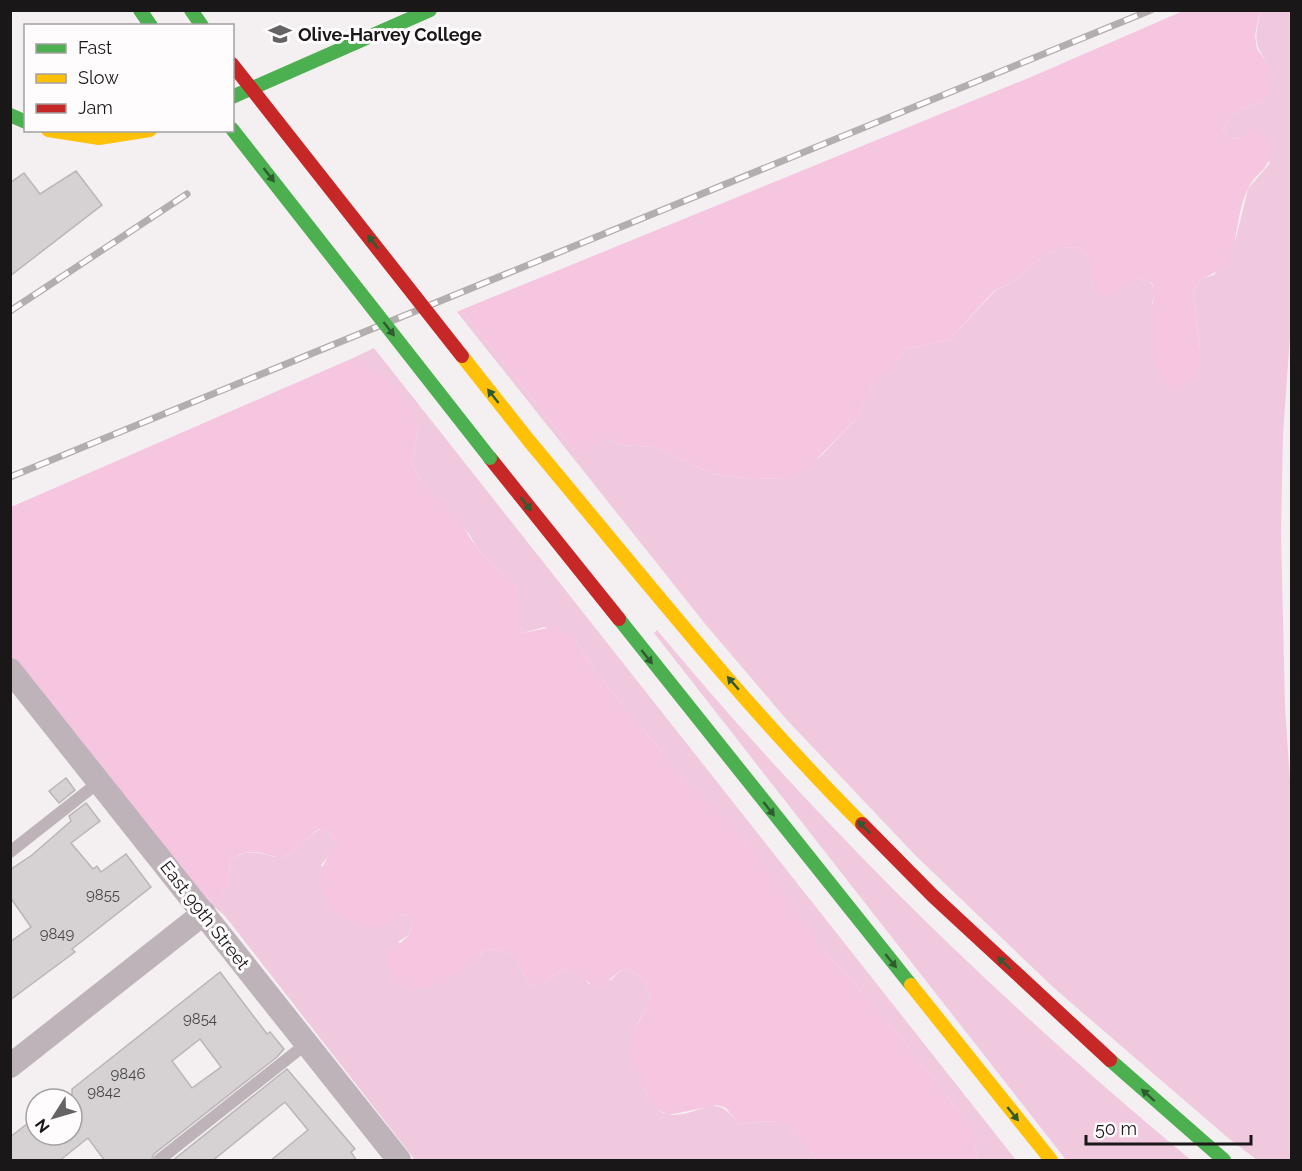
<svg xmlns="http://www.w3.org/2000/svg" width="1302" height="1171" viewBox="0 0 1302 1171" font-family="Raleway,sans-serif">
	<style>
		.green { fill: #f1c9df }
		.forest { fill: #f6c5e0 }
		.building { fill: #d6d2d4; stroke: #bab5b7; stroke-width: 1.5; fill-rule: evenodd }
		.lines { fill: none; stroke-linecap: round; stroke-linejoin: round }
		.lane { stroke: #beb3b9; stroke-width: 12 }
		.street { stroke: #beb3b9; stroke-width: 24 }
		.fast { stroke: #4caf50; stroke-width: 14 }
		.slow { stroke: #ffc107; stroke-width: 14 }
		.jam { stroke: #c62828; stroke-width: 14 }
		.rail-casing { stroke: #b4adb0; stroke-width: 7 }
		.rail { stroke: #fefcfd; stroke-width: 4.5; stroke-dasharray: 14; stroke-linecap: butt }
		.fast-bridge { stroke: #4caf50; stroke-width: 14 }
		.slow-bridge { stroke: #ffc107; stroke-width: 14 }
		.jam-bridge { stroke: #c62828; stroke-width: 14 }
		.oneway { fill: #305b31 }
		.labels { text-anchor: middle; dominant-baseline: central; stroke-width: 6; stroke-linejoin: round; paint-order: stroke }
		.number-label { font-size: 15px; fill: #494647 }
		.poi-label { font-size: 18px; font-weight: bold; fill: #1a1718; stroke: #fefcfd; text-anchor: start }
		.street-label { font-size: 18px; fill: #1a1718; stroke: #fefcfd }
	</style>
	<rect width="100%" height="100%" fill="#f4eff1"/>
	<path class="green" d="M 1260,11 L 1291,11 L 1292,307 L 1283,435 L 1281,532 L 1285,706 L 1292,812 L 1291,1160 L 1257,1160 L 1227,1137 L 1054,988 L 915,855 L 787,720 L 706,625 L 457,312 L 461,310 L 574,450 L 606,438 L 623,445 L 655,447 L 713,474 L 753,479 L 785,478 L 820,457 L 857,418 L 870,388 L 891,369 L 905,349 L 949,340 L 996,290 L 1012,282 L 1045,255 L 1062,247 L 1079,248 L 1091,259 L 1093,287 L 1139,279 L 1151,283 L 1155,291 L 1152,303 L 1200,350 L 1193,292 L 1200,279 L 1214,275 L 1236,238 L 1248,189 L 1270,163 L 1241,138 L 1229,139 L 1223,131 C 1229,111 1245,107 1263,102 L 1267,62 C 1251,40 1257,35 1260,11 Z
		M 374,348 L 1016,1160 L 977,1160 L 973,1136 L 958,1110 L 882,1014 L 825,952 L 802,923 L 747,841 L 714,804 L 686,781 L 594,670 L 574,638 L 544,627 L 523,633 L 519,625 L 519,603 L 515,585 L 478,550 L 470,535 L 422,484 L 412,464 L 418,428 C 401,405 382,365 353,358 Z
		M 657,630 C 819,825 997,999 1191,1160 L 1066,1160 L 654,633 Z
		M 320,829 L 329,832 L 335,842 L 330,854 L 321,865 L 381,927 L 402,914 L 412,917 L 410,934 L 398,942 L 455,973 L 487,949 C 521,951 516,962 530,986 C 545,985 552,974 566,969 L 579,974 L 589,984 L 611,980 L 622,969 C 640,971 646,981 651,997 C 647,1008 638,1020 635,1031 C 629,1051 645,1113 669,1115 C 704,1117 711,1088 739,1124 C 793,1117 784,1122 817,1160 L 415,1160 L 225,916 L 205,899 L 218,898 L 227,887 L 231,860 C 257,841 271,865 290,854 C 300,847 308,836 320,829 Z"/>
	<path class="forest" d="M 1183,11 L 1260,11 L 1255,35 L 1257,49 L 1267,62 L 1270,86 L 1263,102 C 1245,107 1229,111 1223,131 L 1229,139 L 1241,138 L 1251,127 L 1259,131 L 1272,145 C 1268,175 1258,168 1248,189 C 1230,223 1246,265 1200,279 L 1193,292 L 1200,350 L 1199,367 L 1191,380 L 1178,390 L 1168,388 C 1152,370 1149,340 1151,316 C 1152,305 1156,294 1152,283 L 1139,279 L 1111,295 L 1101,294 L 1093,287 L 1090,258 L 1079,248 L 1062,247 L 1045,255 L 1012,282 L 995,290 L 949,340 L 905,349 L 891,369 L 870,388 L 857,418 L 806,470 L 785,478 L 753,479 L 713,474 L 655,447 L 623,445 L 606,438 L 583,450 L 574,450 L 461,310 L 1031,77 Z
		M 353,358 L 363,360 L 395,387 L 411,408 L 418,428 L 412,464 L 422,484 L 457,517 L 478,550 L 515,585 L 519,603 L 519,625 L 523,633 L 557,626 L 574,638 L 594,670 L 686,781 L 714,804 L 747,841 L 825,952 L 882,1014 L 958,1110 L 973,1135 L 977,1160 L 817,1160 C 784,1122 793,1117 739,1124 L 726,1108 L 717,1105 L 668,1115 L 653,1107 L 628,1055 L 634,1032 L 651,997 C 646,981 640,971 622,969 L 600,988 C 587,984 579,974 566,969 C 552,974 545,985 530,986 C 516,962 521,951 487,949 C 472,959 458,976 442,983 C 417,994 387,985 387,956 L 410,934 L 412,917 L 402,914 L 382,927 L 360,926 L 339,917 L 328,904 L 318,876 L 335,842 L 329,832 L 319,829 C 308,836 300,847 290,854 C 271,865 257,840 231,860 L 227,887 L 218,898 L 205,899 L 11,656 L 11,507 Z"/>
	<path class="building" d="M 76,171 L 102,205 L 10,276 L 10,183 L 24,173 L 40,194 Z
		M 66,778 L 75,790 L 59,803 L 49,791 Z
		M 86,803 L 100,821 L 71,843 L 93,869 L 97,866 L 101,872 L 126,854 L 151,887 L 72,949 L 75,952 L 10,1000 L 10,942 L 31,927 L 10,897 L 10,870 L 32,855 L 71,821 L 69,816 Z
		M 220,972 L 267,1034 L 270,1032 L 284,1049 L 277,1057 L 154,1154 L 151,1161 L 105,1161 L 88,1138 L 59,1161 L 10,1161 L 10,1137 L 36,1117 L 36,1135 L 72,1135 L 72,1089 ZM 200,1039 L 221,1067 L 192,1088 L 172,1061 Z
		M 287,1069 L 355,1149 L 351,1152 L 357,1161 L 270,1161 L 308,1130 L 285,1102 L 212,1161 L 172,1161 Z"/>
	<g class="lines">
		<path class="lane" d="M 10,852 L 99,782
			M 159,1160 L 306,1044"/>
		<path class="street" d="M 10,670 L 399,1160
			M 10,1066 L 204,913"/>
		<path class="fast" d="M 140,10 L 151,26
			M 191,10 L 202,26
			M 232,97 L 430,10
			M 10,115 L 26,122
			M 619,619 L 911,985
			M 1110,1060 L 1224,1160"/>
		<path class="slow" d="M 48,130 L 99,138 L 150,130
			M 530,442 C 638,571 743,705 862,824
			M 911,985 L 1051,1160"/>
		<path class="jam" d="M 490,458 L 619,619
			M 862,824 L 933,896 L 1110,1060"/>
		<g class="rail-casing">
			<path id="rail" d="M 10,311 L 187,194
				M 10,477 L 1151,10"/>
		</g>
		<use href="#rail" class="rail"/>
		<path class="fast-bridge" d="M 232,129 L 490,458"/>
		<path class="slow-bridge" d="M 462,356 L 530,442"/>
		<path class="jam-bridge" d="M 232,64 L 462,356"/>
	</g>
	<defs><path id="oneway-solid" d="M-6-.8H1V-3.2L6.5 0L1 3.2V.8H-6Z" transform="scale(1.5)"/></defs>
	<g class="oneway">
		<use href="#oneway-solid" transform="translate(269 175) rotate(52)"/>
		<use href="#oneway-solid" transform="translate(373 242) rotate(-128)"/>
		<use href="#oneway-solid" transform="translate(389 329) rotate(52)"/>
		<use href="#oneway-solid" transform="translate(493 396) rotate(-128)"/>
		<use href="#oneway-solid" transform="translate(526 504) rotate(52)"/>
		<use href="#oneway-solid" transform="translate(647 657) rotate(52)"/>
		<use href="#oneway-solid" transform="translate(733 683) rotate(-131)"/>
		<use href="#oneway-solid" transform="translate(769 809) rotate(52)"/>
		<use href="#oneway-solid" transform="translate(864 827) rotate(-135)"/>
		<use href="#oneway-solid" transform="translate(891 961) rotate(51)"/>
		<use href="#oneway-solid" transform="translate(1004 963) rotate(-137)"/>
		<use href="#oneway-solid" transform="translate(1148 1095) rotate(-138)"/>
		<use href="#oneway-solid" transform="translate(1013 1114) rotate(51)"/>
	</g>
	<defs>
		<g id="university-bare" transform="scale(1.8)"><path d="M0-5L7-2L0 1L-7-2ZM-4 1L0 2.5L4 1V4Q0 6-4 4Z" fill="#666364" stroke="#fefcfd" stroke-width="2.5" paint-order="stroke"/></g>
	</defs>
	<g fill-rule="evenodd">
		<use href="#university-bare" x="280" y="34"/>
	</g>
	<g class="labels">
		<g class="number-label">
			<text x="103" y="895">9855</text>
			<text x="57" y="934">9849</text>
			<text x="200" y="1019">9854</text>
			<text x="128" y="1074">9846</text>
			<text x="104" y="1092">9842</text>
		</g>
		<g class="poi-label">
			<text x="298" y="34">Olive-Harvey College</text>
		</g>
		<g class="street-label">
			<text transform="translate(205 915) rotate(52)">East 99th Street</text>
		</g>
	</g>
	<rect width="1302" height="1171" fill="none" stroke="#1a1718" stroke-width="24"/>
	<rect x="24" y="24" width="210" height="108" fill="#fefcfd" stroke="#a3a0a1" stroke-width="1.5"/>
	<rect x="36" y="44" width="30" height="9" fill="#4caf50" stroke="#a3a0a1" stroke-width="1.5"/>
	<text x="78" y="54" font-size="18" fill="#1a1718">Fast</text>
	<rect x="36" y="74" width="30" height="9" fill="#ffc107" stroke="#a3a0a1" stroke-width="1.5"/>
	<text x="78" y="84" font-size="18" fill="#1a1718">Slow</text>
	<rect x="36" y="104" width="30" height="9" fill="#c62828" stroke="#a3a0a1" stroke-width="1.5"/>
	<text x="78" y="114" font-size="18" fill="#1a1718">Jam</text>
	<g transform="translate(54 1117) rotate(233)"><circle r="28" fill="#fefcfd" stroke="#a3a0a1" stroke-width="1.5"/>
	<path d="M0-4.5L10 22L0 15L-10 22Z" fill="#666364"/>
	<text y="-9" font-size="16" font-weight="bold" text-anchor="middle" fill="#1a1718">N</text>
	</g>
	<path d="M1086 1135v9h165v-9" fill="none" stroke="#1a1718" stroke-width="3"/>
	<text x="1095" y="1135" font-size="18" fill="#1a1718" stroke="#fefcfd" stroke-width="4.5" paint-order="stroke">50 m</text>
</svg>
